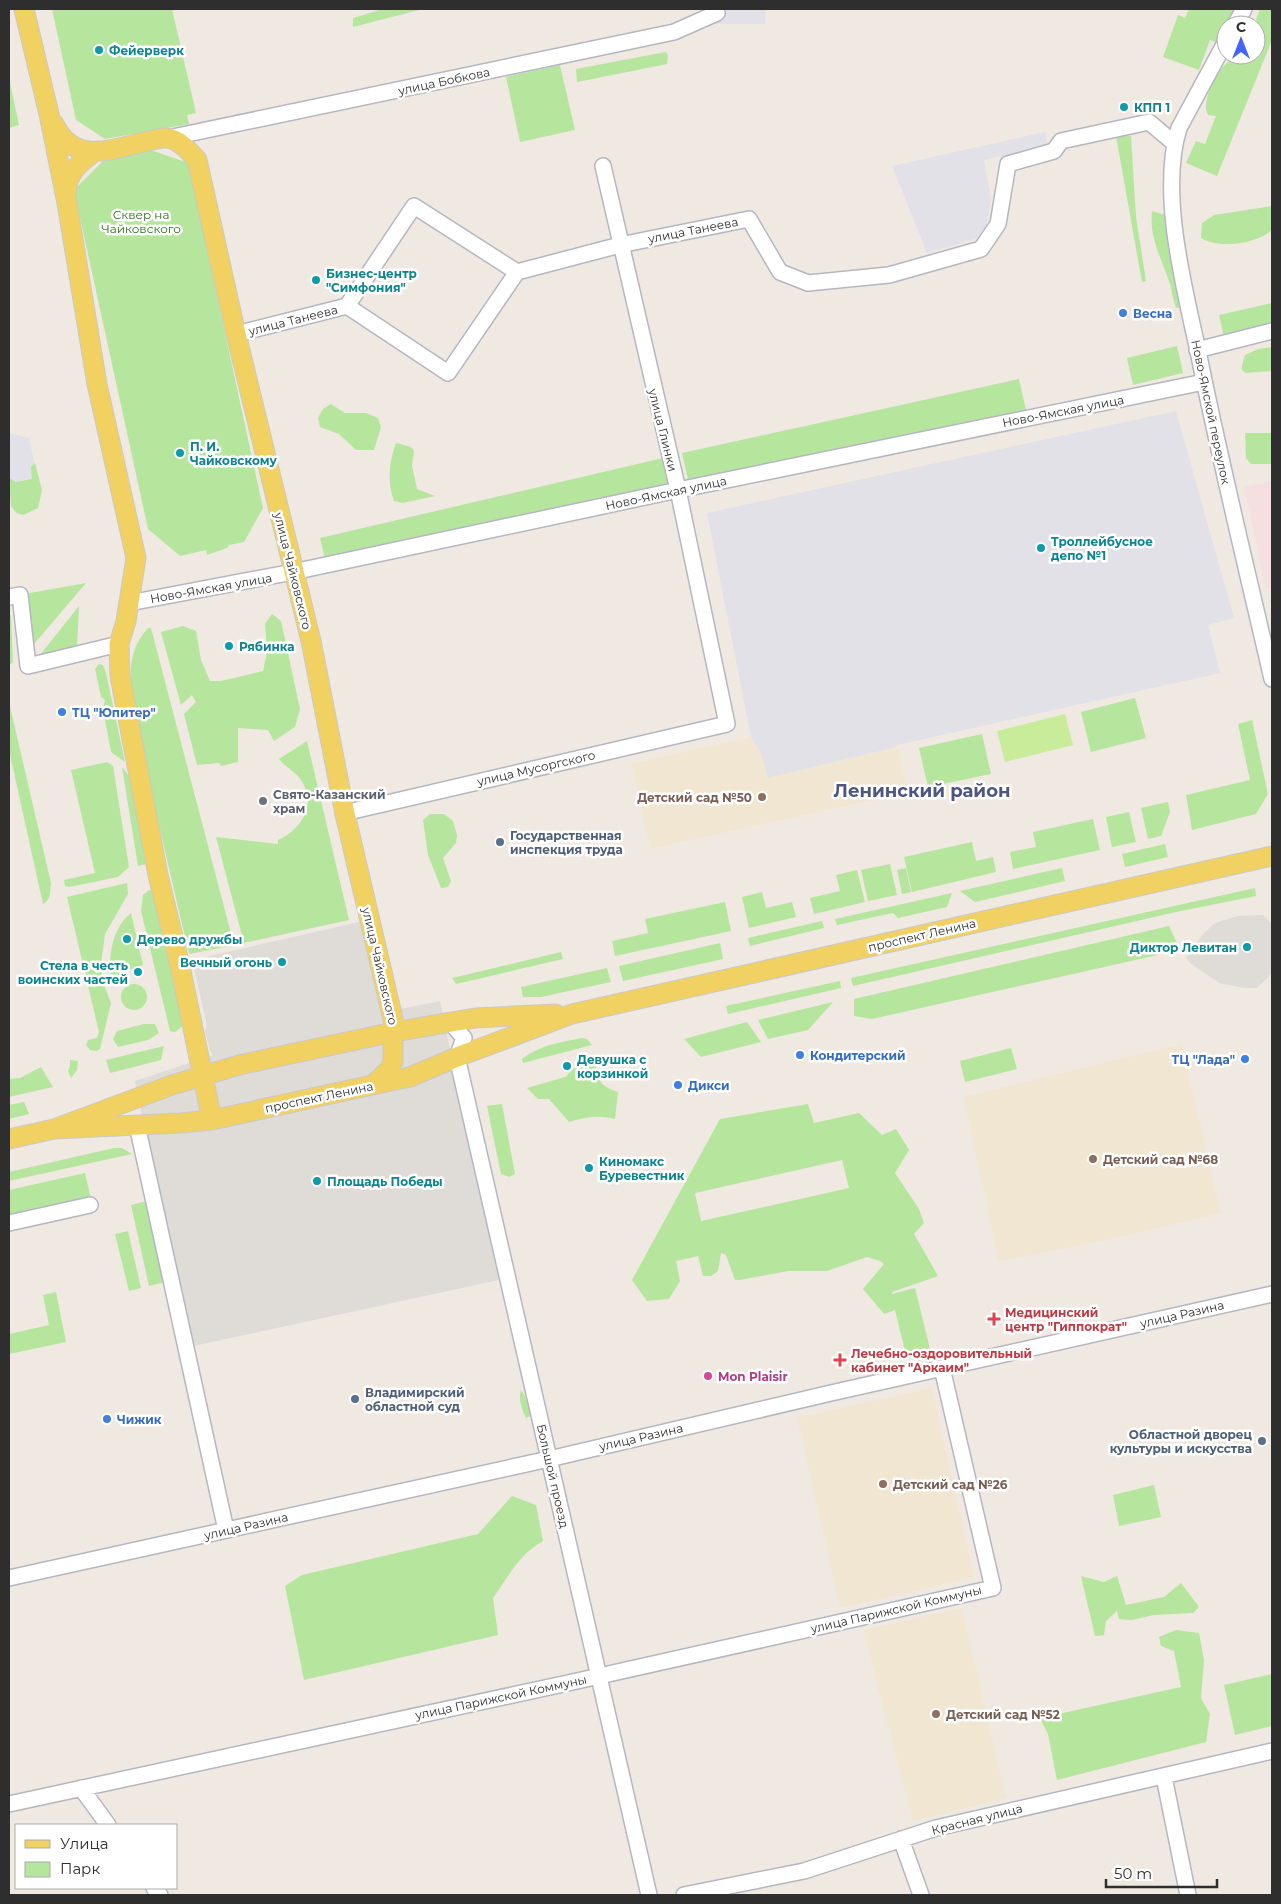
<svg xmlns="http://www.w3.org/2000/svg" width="1281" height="1904" viewBox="0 0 1281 1904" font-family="Montserrat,sans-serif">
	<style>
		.industrial { fill: #e3e1e8 }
		.education { fill: #f0e6d1 }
		.medical { fill: #f5dfe0 }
		.green { fill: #b6e59e; fill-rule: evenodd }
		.pitch { fill: #c9ec9a }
		.plaza { fill: #dfdcd8 }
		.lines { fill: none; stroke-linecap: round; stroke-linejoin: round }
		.minor-casing { stroke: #b4b7c1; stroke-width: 18 }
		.major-casing { stroke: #c9c9c9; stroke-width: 21 }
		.minor { stroke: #fff; stroke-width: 15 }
		.major { stroke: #f2d163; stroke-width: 19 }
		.culture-dot { fill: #0f9aa8; stroke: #fff; stroke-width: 2 }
		.shop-dot { fill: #3f7fe0; stroke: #fff; stroke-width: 2 }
		.education-dot { fill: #8d6e63; stroke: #fff; stroke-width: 2 }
		.worship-dot { fill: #6b7280; stroke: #fff; stroke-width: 2 }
		.service-dot { fill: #5c6f8a; stroke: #fff; stroke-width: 2 }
		.health-dot { fill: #e0444e; stroke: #fff; stroke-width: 2 }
		.hotel-dot { fill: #d1479c; stroke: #fff; stroke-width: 2 }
		.labels { text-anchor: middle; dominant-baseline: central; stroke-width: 5; stroke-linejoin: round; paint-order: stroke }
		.culture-label { font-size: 12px; font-weight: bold; fill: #0d838f; stroke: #fff; text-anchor: start }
		.street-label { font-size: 12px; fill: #2e2e2e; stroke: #fff }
		.park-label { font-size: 12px; fill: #2c6e1b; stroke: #fff }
		.shop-label { font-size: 12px; font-weight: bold; fill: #366cbe; stroke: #fff; text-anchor: start }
		.worship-label { font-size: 12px; font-weight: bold; fill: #5b616d; stroke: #fff; text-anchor: start }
		.education-label { font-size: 12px; font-weight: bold; fill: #785e54; stroke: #fff; text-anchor: start }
		.service-label { font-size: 12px; font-weight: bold; fill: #4e5e75; stroke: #fff; text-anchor: start }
		.health-label { font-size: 12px; font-weight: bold; fill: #be3a42; stroke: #fff; text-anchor: start }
		.hotel-label { font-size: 12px; font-weight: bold; fill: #b23c85; stroke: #fff; text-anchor: start }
		.district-label { font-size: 18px; font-weight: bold; fill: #4d5680; stroke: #fff }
	</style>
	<rect width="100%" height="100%" fill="#efe9e1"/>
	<path class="industrial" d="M 706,9 L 766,9 L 765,24 L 711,24 Z
		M 1045,132 L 1048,146 L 984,160 L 991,199 L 987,225 L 975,239 L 927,253 L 892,166 Z
		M 1176,411 L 1234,618 L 1208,625 L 1220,673 L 897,745 L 893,748 L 768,778 L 761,754 L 751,737 L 707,513 Z
		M 9,433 L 29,438 L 39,485 L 9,492 Z"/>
	<path class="education" d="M 751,737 L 761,754 L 768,778 L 893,748 L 897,745 L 908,792 L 650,849 L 631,764 Z
		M 1182,1044 L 1221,1213 L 1106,1240 L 999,1261 L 963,1097 Z
		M 932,1388 L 974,1577 L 840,1608 L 797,1418 Z
		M 962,1608 L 1006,1798 L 913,1821 L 863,1630 Z"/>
	<path class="medical" d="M 1272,481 L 1272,587 L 1266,588 L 1244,487 Z"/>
	<path class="green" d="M 52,9 L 172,9 L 196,113 L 187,115 L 189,124 L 105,139 L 76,120 Z
		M 383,9 L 423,9 L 353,27 L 353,18 Z
		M 1189,9 L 1235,9 L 1229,25 L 1226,25 L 1226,33 L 1222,44 L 1210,40 L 1199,70 L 1163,57 L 1178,15 L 1185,18 Z
		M 1260,9 L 1272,9 L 1272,40 L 1217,176 L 1186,163 L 1196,141 L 1205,144 L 1216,116 L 1208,115 C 1200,101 1219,66 1232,59 C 1233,59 1239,58 1240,58 L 1242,55 L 1256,55 L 1256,25 L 1254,25 Z
		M 666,52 L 668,55 L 667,64 L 577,82 L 576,69 Z
		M 560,65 L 575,130 L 520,142 L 506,77 Z
		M 9,78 L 19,125 L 9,128 Z
		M 1116,136 L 1131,136 L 1136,217 L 1146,281 L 1142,282 Z
		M 151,150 L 188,163 L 263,508 L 244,542 L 229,545 L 227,548 L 207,555 L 206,550 L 180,556 L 148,529 L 74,190 L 106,158 Z
		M 1272,206 L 1272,230 C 1257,244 1219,249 1201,238 L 1202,223 L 1214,215 Z
		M 1152,211 L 1165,215 L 1169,223 L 1181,307 L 1176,308 C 1173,300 1172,292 1170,284 C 1162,259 1149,239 1152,211 Z
		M 1272,303 L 1272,325 L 1224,337 L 1219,315 Z
		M 1177,346 L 1183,373 L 1133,385 L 1127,358 Z
		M 1272,347 L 1272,371 L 1246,373 L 1242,370 L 1242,366 L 1245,355 L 1258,349 Z
		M 1019,379 L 1026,410 L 689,484 L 682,453 Z
		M 331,404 L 345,413 L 366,413 L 378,418 L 381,427 L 374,450 L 356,450 L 339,434 L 320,427 L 318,418 L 323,409 Z
		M 1245,433 L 1272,433 L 1272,464 L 1251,464 L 1246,458 Z
		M 396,443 L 411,447 L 414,451 L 412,466 L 417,489 L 435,496 L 403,503 L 394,501 C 387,481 389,462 396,443 Z
		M 663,458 L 668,483 L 326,563 L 320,538 Z
		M 35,463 L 42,490 L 38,508 L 23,515 L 16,513 L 11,506 L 9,478 L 16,482 L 32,479 L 31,467 Z
		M 86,583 L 29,650 L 24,594 Z
		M 79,606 L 77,647 L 40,655 Z
		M 272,614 L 281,621 L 300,709 L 295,727 L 274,741 L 268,730 L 238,728 L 238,762 L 221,766 L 219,763 L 197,765 L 184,714 L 196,702 L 192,695 L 181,705 L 161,632 L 183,626 L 196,631 L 201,660 L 210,681 L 221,681 L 263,671 L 267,652 L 265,624 Z
		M 9,615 L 11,615 L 13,662 L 9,665 Z
		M 148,628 L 151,628 L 234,945 L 189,954 L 133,714 C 130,684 125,652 148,628 Z
		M 99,664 L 103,665 L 106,673 L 125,762 L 111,752 L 103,709 L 105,700 L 101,697 L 95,669 Z
		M 1135,698 L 1146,738 L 1091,752 L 1081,712 Z
		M 9,702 L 51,883 C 50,892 51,900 43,904 L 9,750 Z
		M 1252,720 L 1268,794 L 1256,814 L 1192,830 L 1186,795 L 1250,780 L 1238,724 Z
		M 982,734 L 991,774 L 928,787 L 919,748 Z
		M 307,741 L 349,920 L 244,943 L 216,837 L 278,844 L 278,840 C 302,829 317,805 301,780 C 295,771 285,767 279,759 Z
		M 107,762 L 113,766 L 129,867 L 118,877 L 69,887 L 65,886 L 64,880 L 95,873 L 71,770 Z
		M 122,767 L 133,781 L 150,863 L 138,866 Z
		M 1168,802 L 1170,812 L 1161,836 L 1148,839 L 1141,808 Z
		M 1129,812 L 1136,842 L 1112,847 L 1106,817 Z
		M 430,814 L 444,814 L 453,821 L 457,835 L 456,843 L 443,858 L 451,881 L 448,887 L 441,888 L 428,855 L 423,820 Z
		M 1093,819 L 1100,850 L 1013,869 L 1010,852 L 1036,847 L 1033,832 Z
		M 972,842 L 976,861 L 993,857 L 996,872 L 912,892 L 904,857 Z
		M 1165,844 L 1168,857 L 1125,867 L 1122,854 Z
		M 890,864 L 897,895 L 868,901 L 861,870 Z
		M 906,868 L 911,892 L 902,894 L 897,870 Z
		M 1062,868 L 1065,881 L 975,902 L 960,891 Z
		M 857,870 L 865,902 L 814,914 L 810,898 L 840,891 L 836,875 Z
		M 127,883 L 128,894 L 105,934 L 101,964 L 102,980 L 111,1003 L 100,1049 L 96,1051 L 90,1050 L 86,1045 L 88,1040 L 97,1038 L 99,1032 L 67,897 Z
		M 1255,888 L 1256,896 L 1176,912 L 853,986 L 851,978 Z
		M 149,890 L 155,892 L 184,1025 L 175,1032 L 170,1031 L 141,911 L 143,895 Z
		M 762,892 L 766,908 L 792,902 L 796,917 L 749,928 L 742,897 Z
		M 952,893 L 947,907 L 898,918 L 893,913 L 837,925 L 835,919 Z
		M 725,902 L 731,931 L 615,956 L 612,941 L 648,933 L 645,919 Z
		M 131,913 L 143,965 L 126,971 L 112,982 C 107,959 112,928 131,913 Z
		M 822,921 L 824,928 L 750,946 L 748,938 Z
		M 1169,926 L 1180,950 L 872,1019 L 854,1016 L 854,999 Z
		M 720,943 L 723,959 L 623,981 L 619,966 Z
		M 561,952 L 563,959 L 456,984 L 452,978 Z
		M 607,968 L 611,982 L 541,997 L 523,997 L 521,987 Z
		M 840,981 L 841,988 L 728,1014 L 726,1006 Z
		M121 997a13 13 0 1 1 26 0a13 13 0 1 1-26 0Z
		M 833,1002 L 808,1030 L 768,1039 L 758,1020 Z
		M 747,1022 L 761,1042 L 701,1057 L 684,1039 Z
		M 144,1024 L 155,1024 L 159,1033 L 148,1040 L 118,1047 L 113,1039 L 117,1031 Z
		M 582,1038 L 587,1039 L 592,1045 L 523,1063 L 522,1059 C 540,1045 561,1042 582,1038 Z
		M 164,1046 L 161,1060 L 110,1073 L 106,1060 Z
		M 1011,1048 L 1017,1069 L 965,1082 L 960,1061 Z
		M 70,1060 L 78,1061 L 77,1070 L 71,1078 L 68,1071 L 70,1066 Z
		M 595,1060 C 598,1080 598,1085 618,1092 L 615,1119 C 598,1115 586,1117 569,1122 L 549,1099 L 538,1099 L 527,1088 L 565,1077 L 580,1063 Z
		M 41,1067 L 53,1087 L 9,1097 L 9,1079 L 20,1078 Z
		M 24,1102 L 29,1114 L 9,1119 L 9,1105 Z
		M 502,1104 L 515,1174 L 509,1177 L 501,1174 L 487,1106 Z
		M 808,1104 L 814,1123 L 859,1113 L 882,1135 L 896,1129 L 909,1150 L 895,1173 L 919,1209 L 924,1223 L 914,1234 L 938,1276 L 892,1292 L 892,1294 L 915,1288 L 930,1349 L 906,1355 L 895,1310 L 884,1314 L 863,1289 L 884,1264 L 880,1261 L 867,1257 L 827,1271 L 789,1271 L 739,1280 L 735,1280 L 726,1255 L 721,1253 L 718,1271 L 711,1276 L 703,1276 L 698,1256 L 676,1261 L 680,1281 L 669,1299 L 647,1301 L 632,1280 L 720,1119 ZM 842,1160 L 849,1188 L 701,1221 L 695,1193 Z
		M 114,1148 L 122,1148 L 132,1154 L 9,1181 L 9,1172 Z
		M 85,1173 L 91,1199 L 9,1217 L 9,1190 Z
		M 147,1201 L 165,1282 L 149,1286 L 131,1205 Z
		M 128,1231 L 141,1288 L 129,1291 L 115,1234 Z
		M 56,1292 L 66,1342 L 9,1354 L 9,1334 L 49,1325 L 43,1295 Z
		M 521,1390 L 525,1396 L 531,1416 L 526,1418 C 522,1411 518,1398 521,1390 Z
		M 1154,1485 L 1161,1517 L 1119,1526 L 1113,1495 Z
		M 512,1496 L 536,1505 L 543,1541 C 519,1554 509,1576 493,1598 L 498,1635 L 304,1680 L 285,1586 L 302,1575 L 478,1534 Z
		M 1081,1576 L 1104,1582 L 1117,1576 L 1126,1605 L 1164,1597 L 1181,1583 L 1199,1607 L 1193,1613 L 1154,1615 L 1132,1620 L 1119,1619 L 1117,1611 L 1106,1621 L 1104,1635 L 1095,1636 Z
		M 1176,1630 L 1199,1633 L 1204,1660 L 1201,1698 L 1210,1714 L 1206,1742 L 1057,1780 L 1048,1734 L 1040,1718 L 1181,1687 L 1174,1651 L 1161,1646 L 1159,1637 Z
		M 1272,1674 L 1272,1726 L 1235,1735 L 1224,1685 Z"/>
	<path class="pitch" d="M 1065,714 L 1073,745 L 1005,762 L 997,731 Z"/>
	<path class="plaza" d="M 1263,915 L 1272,924 L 1272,971 L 1271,974 L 1257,988 L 1244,988 L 1219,983 L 1190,963 L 1186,958 L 1203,934 L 1215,923 L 1237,916 Z
		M 363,921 L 385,1012 L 440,1001 L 499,1280 L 189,1347 L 135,1081 L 213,1055 L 210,1051 L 205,1031 L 207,1026 L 192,960 Z"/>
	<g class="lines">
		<g class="minor-casing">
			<path id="minor" d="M 1235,25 L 1244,9
				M 1226,41 L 1179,128 C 1159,192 1184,286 1198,351 C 1220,461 1247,570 1272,679
				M 168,138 L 674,32 L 717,13
				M 347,306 L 448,373 L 517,272
				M 236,334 L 347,306 L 414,206 L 517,272 L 620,245 L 749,219 L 780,272 L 808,283 L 889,275 L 981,249 L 998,224 L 1008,164 L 1054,151 L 1061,141 L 1149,122 L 1174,143
				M 1197,350 L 1272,331
				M 9,597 L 20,595 L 28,666 L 119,644
				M 129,603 L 293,572 L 678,490 L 1204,382
				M 345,814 L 357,810 L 727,724 L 678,490 L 603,166
				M 450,1022 L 464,1038 L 457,1057 L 649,1895
				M 137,1125 L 226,1530
				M 9,1223 L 90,1205
				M 9,1578 L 549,1459 L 831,1393 L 1272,1294
				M 1164,1777 L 1188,1895
				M 81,1788 L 108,1825
				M 9,1804 L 568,1683 L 993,1588 L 942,1368
				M 901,1839 L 921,1895
				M 154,1888 L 160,1895
				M 684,1895 L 804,1871 L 936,1828 L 1272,1751"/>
		</g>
		<g class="major-casing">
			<path id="major" d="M 24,9 L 49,114 L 67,203 L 97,384 L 136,558 L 126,621 L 119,644 L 120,676 L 158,875 L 180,966 L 212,1120
				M 54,124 C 74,166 112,149 148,141 C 154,140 162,137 167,138 C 179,139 190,152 197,160 L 236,334 L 311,641 L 345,814 L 393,1019 L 393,1061 L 389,1070 L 373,1085
				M 66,195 C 66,174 79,163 94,152
				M 54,1129 L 180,1123 L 212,1120 L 372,1085 L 410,1077 L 457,1057 L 572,1014 L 1272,856
				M 9,1139 L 54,1129 L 172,1085 L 239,1065 L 394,1032 L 475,1018 L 556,1014"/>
		</g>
		<use href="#minor" class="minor"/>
		<use href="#major" class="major"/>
	</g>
	<g class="culture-dot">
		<circle cx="99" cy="50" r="5"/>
		<circle cx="1124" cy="107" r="5"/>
		<circle cx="316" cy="280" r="5"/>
		<circle cx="180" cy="453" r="5"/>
		<circle cx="1041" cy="548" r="5"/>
		<circle cx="229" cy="646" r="5"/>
		<circle cx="127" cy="939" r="5"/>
		<circle cx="1247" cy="947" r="5"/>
		<circle cx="282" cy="962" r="5"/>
		<circle cx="138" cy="972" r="5"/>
		<circle cx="567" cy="1066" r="5"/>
		<circle cx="589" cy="1168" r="5"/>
		<circle cx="317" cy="1181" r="5"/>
	</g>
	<g class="shop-dot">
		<circle cx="1123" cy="313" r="5"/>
		<circle cx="62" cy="712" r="5"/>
		<circle cx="800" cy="1055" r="5"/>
		<circle cx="1245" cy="1059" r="5"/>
		<circle cx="678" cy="1085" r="5"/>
		<circle cx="107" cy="1419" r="5"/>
	</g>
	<g class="education-dot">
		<circle cx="762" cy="797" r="5"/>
		<circle cx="1093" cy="1159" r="5"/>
		<circle cx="883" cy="1484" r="5"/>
		<circle cx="936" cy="1714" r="5"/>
	</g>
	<circle class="worship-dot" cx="263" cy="801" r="5"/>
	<g class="service-dot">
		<circle cx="500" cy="842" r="5"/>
		<circle cx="355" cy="1399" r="5"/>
		<circle cx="1262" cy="1441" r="5"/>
	</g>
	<g class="health-dot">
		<path d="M991.5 1311.5h5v5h5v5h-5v5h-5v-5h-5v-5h5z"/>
		<path d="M837.5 1352.5h5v5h5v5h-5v5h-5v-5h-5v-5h5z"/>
	</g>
	<circle class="hotel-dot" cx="708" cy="1376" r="5"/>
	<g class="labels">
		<g class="culture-label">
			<text x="109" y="50">Фейерверк</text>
			<text x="1134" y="107">КПП 1</text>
			<text x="326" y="273">Бизнес-центр<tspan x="326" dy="14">"Симфония"</tspan></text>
			<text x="190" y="446">П. И.<tspan x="190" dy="14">Чайковскому</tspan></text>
			<text x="1051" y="541">Троллейбусное<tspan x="1051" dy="14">депо №1</tspan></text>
			<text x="239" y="646">Рябинка</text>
			<text x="137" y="939">Дерево дружбы</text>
			<text x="1237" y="947" text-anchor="end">Диктор Левитан</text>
			<text x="272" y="962" text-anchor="end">Вечный огонь</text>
			<text x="128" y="965" text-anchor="end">Стела в честь<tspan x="128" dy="14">воинских частей</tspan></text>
			<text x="577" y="1059">Девушка с<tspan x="577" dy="14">корзинкой</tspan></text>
			<text x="599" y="1161">Киномакс<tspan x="599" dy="14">Буревестник</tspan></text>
			<text x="327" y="1181">Площадь Победы</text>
		</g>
		<g class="street-label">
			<text transform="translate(444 81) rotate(-12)">улица Бобкова</text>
			<text transform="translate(693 230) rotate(-11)">улица Танеева</text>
			<text transform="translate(293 320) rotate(-14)">улица Танеева</text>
			<text transform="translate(1063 411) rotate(-11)">Ново-Ямская улица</text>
			<text transform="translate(1211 412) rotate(78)">Ново-Ямской переулок</text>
			<text transform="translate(663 430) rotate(76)">улица Глинки</text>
			<text transform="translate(666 493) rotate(-12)">Ново-Ямская улица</text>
			<text transform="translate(293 571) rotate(76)">улица Чайковского</text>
			<text transform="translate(211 588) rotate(-10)">Ново-Ямская улица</text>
			<text transform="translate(536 768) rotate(-13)">улица Мусоргского</text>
			<text transform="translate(922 935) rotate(-13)">проспект Ленина</text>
			<text transform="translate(380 966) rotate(77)">улица Чайковского</text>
			<text transform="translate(319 1097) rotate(-12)">проспект Ленина</text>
			<text transform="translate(1182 1314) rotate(-13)">улица Разина</text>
			<text transform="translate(641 1437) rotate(-13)">улица Разина</text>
			<text transform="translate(553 1476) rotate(77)">Большой проезд</text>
			<text transform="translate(246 1526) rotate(-13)">улица Разина</text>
			<text transform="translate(896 1609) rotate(-13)">улица Парижской Коммуны</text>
			<text transform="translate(501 1697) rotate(-12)">улица Парижской Коммуны</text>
			<text transform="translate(977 1819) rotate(-14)">Красная улица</text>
		</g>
		<g class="park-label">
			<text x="141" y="214">Сквер на<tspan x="141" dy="14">Чайковского</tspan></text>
		</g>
		<g class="shop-label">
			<text x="1133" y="313">Весна</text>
			<text x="72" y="712">ТЦ "Юпитер"</text>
			<text x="810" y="1055">Кондитерский</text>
			<text x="1235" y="1059" text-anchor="end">ТЦ "Лада"</text>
			<text x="688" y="1085">Дикси</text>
			<text x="117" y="1419">Чижик</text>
		</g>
		<g class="worship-label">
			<text x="273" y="794">Свято-Казанский<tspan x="273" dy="14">храм</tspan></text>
		</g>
		<g class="education-label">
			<text x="752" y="797" text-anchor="end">Детский сад №50</text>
			<text x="1103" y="1159">Детский сад №68</text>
			<text x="893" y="1484">Детский сад №26</text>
			<text x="946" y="1714">Детский сад №52</text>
		</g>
		<g class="service-label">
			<text x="510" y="835">Государственная<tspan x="510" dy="14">инспекция труда</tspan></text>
			<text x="365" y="1392">Владимирский<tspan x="365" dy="14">областной суд</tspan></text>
			<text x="1252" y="1434" text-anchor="end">Областной дворец<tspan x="1252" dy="14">культуры и искусства</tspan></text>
		</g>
		<g class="health-label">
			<text x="1005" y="1312">Медицинский<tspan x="1005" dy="14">центр "Гиппократ"</tspan></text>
			<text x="851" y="1353">Лечебно-оздоровительный<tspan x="851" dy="14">кабинет "Аркаим"</tspan></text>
		</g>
		<g class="hotel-label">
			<text x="718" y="1376">Mon Plaisir</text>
		</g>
		<g class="district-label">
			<text x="922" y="791">Ленинский район</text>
		</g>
	</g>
	<rect width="1281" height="1904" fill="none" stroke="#2e2e2e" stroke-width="20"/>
	<rect x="15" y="1824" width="162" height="65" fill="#ffffff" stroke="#ababab"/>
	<rect x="25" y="1840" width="25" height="8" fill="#f2d163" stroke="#ababab"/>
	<text x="60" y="1849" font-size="15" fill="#2e2e2e">Улица</text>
	<rect x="25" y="1862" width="25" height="15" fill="#b6e59e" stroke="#ababab"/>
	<text x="60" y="1874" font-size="15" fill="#2e2e2e">Парк</text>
	<g transform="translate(1241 40)"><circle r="24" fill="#ffffff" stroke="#ababab"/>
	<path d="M0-4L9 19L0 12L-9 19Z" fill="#4264fb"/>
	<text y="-8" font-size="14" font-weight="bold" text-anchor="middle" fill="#2e2e2e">С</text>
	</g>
	<path d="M1106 1879v8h111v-8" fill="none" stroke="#2e2e2e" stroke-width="2.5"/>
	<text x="1114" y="1879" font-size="15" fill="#2e2e2e" stroke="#ffffff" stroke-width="4" paint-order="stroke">50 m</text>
</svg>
